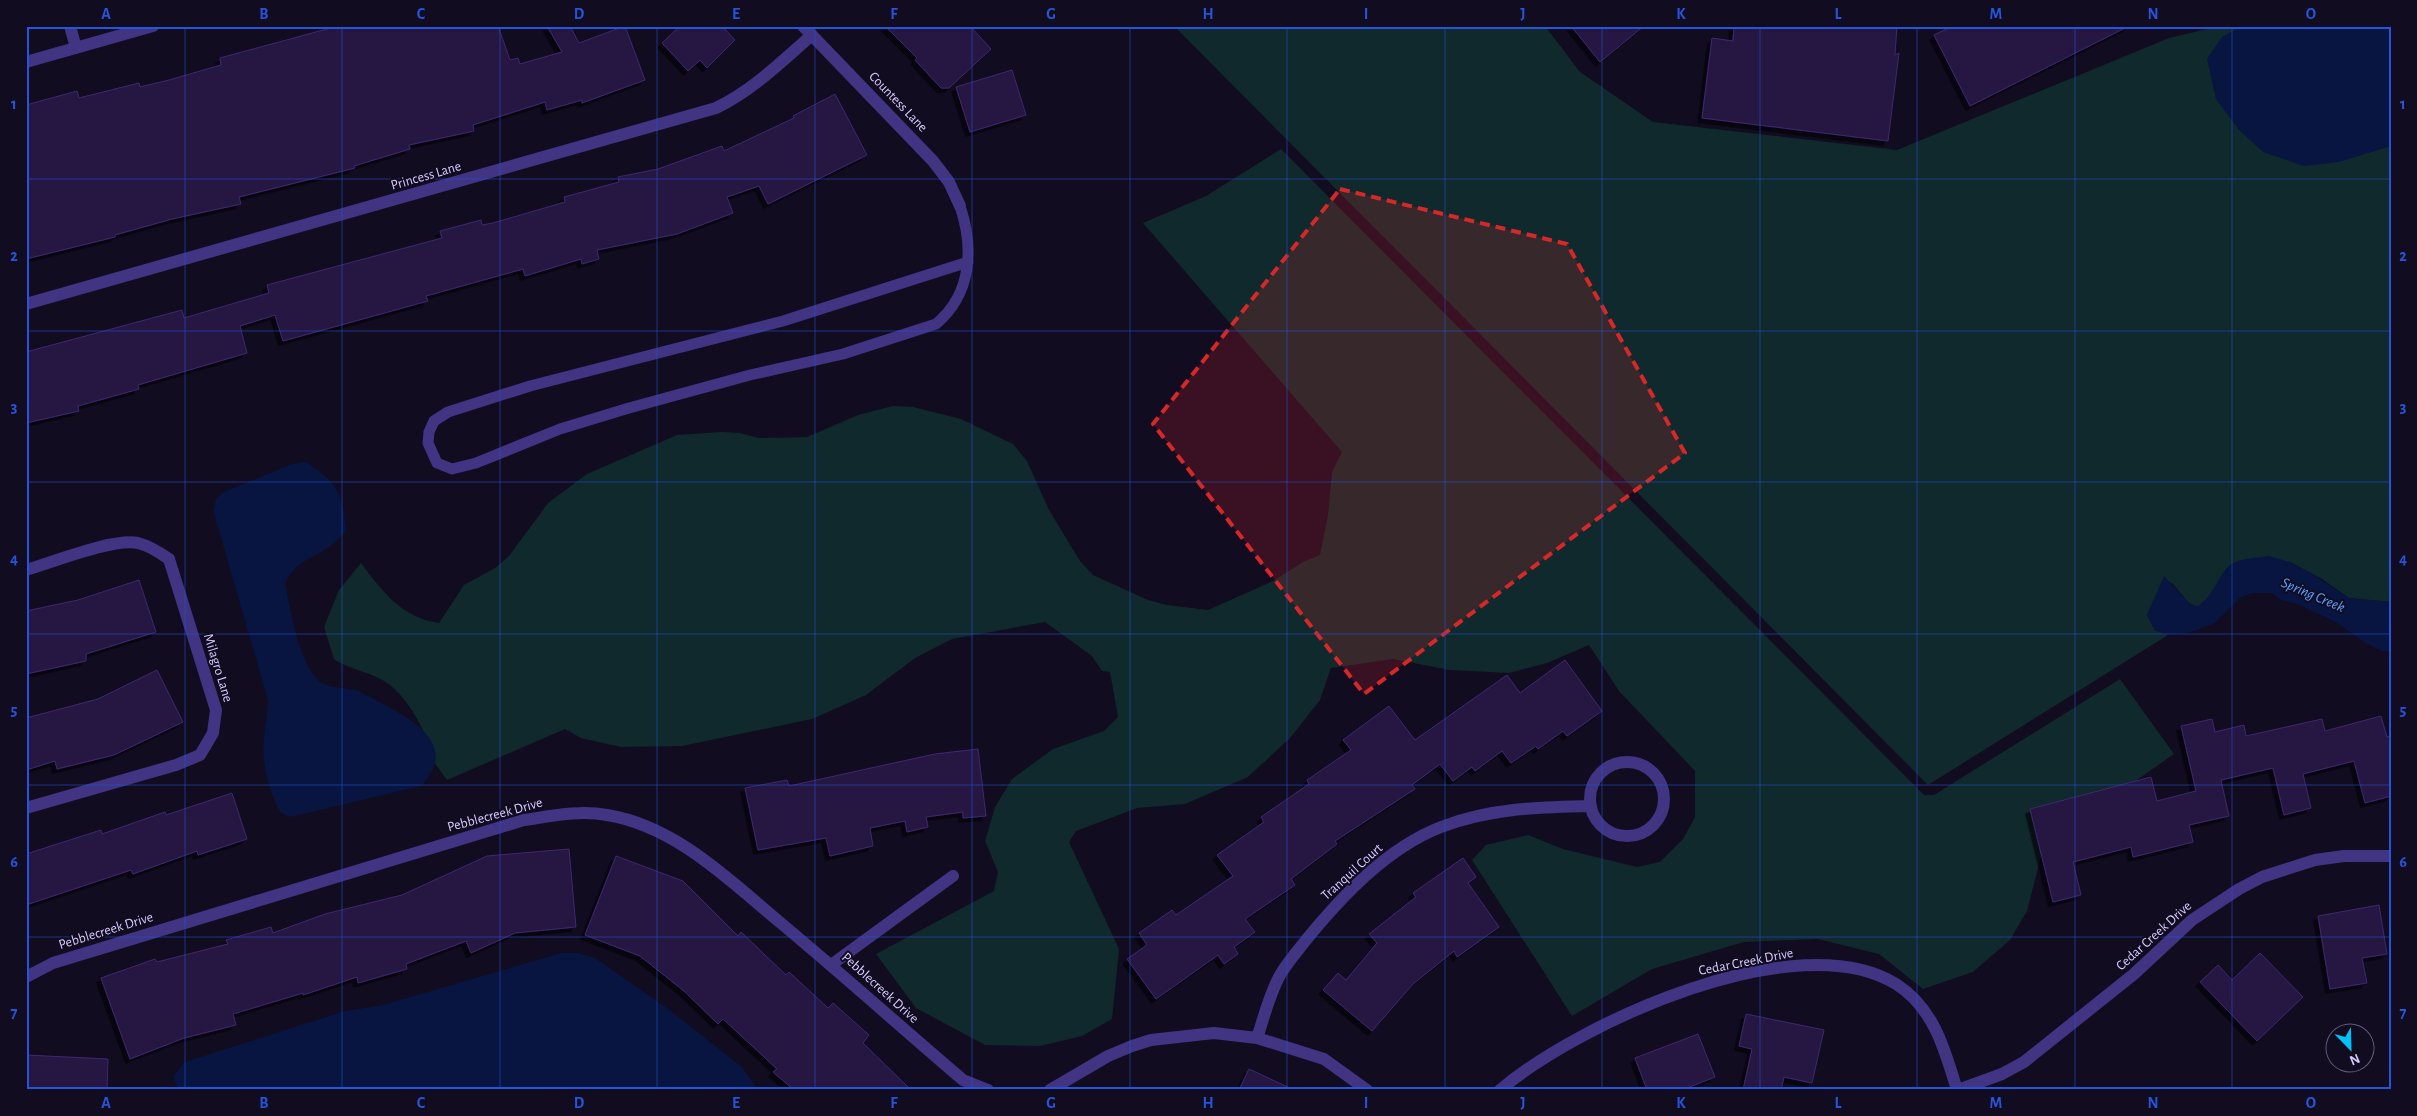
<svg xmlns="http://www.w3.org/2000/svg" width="2417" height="1116" viewBox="0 0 2417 1116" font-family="'Alegreya Sans',sans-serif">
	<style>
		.green { fill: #0f292c }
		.water { fill: #071540 }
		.building { fill: #251743; stroke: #3e2870; filter: url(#shadow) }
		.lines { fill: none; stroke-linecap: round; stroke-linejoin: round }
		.lane { stroke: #403483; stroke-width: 11 }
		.street { stroke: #403483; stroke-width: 12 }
		.marked { fill: #d62828; fill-opacity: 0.2; stroke: #d62828; stroke-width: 4; stroke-dasharray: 10 6; stroke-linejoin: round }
		.grid { fill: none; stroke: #2654da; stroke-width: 1; stroke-opacity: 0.55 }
		.labels { text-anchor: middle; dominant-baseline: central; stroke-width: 4; stroke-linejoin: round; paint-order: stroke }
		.street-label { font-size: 14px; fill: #d8ccff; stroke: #120c21 }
		.water-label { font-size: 15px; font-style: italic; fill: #5aa0ff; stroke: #120c21 }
		.neatline { fill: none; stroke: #2654da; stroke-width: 2 }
		.grid-label { font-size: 16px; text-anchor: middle; font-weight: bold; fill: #2654da }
	</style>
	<defs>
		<filter id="shadow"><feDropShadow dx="-4.5" dy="4.5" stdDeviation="0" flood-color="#0009"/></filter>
	</defs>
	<rect width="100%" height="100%" fill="#120c21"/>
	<path class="green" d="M 1174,26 L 1545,26 L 1580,72 L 1653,122 L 1897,150 L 2169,38 L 2220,26 L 2391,26 L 2391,602 L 2349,598 L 2322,579 L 2290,562 L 2229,566 L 2209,599 L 2197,607 L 2189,603 L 2172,583 L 2154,600 L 2147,615 L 2155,630 L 2168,635 L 1928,785 Z
		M 1281,149 L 1924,795 L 1934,795 L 2120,679 L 2174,754 L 2044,845 L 2027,911 L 2010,940 L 1973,972 L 1923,989 L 1879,954 L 1818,939 L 1744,942 L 1652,969 L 1572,1016 L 1472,860 L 1486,845 L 1528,835 L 1563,849 L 1637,867 L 1660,862 L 1683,839 L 1695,817 L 1695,771 L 1619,691 L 1589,645 L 1547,663 L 1509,673 L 1450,670 L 1393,659 L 1331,668 L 1320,700 L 1290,738 L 1248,777 L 1185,804 L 1137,808 L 1076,831 L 1069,842 L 1119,949 L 1112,1019 L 1082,1036 L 1040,1046 L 985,1045 L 916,1008 L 876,954 L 994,891 L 998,872 L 985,841 L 995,807 L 1012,779 L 1053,749 L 1104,731 L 1118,717 L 1110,672 L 1102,671 L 1092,656 L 1045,622 L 952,639 L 915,658 L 866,695 L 812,719 L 682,746 L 621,747 L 581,738 L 565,729 L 447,780 L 429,755 C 430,735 407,698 390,685 C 374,672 351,671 334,659 L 324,627 L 339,590 L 361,563 C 382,591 402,618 439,623 L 464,585 L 495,568 L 509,556 L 548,503 L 587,474 L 677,435 L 721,432 L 740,433 L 759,438 L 807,437 L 858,415 L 893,406 L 913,407 L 961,419 L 1013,444 L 1027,461 L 1049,510 L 1080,561 L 1093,575 L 1148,600 L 1167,605 L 1208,610 L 1273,581 L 1303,562 L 1320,555 L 1328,515 L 1332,472 L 1342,452 L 1143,223 L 1206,196 Z"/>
	<path class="water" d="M 2242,26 L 2391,26 L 2391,146 L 2339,162 L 2304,166 L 2263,152 L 2239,130 L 2216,99 L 2207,59 L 2222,37 Z
		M 306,462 C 339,484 342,492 346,530 C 326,558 298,555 285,583 C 290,608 300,670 322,683 C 333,689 347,687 359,691 C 394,711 467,738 421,786 L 290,817 L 280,812 C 269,790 261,764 264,739 C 265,726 268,713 268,700 L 213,510 L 216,499 L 224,492 L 292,464 Z
		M 2269,556 L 2290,562 L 2312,574 L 2349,598 L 2391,602 L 2391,652 L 2382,651 L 2364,642 L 2337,623 L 2298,604 L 2281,600 L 2272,593 L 2254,593 L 2241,597 L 2215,623 L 2189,633 L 2168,635 L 2155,630 L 2147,615 L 2164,576 L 2189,603 L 2197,607 C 2215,594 2215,581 2228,567 C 2237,558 2258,558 2269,556 Z
		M 561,953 L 578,953 L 595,958 L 671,1011 L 742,1067 L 758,1090 L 179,1090 L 173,1077 L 185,1062 L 345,1011 L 383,1005 Z"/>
	<path class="building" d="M 338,26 L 498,26 L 510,60 L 518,58 L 520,64 L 562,52 L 547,26 L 570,26 L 579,43 L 625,26 L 645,80 L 582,103 L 582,100 L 547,110 L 545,102 L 473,125 L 474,131 L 409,145 L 410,149 L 354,166 L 355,168 L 239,197 L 241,204 L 172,219 L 115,235 L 115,237 L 26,259 L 26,105 L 77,91 L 79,98 L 139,83 L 140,87 L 169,80 L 221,65 L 220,58 Z
		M 680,26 L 722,26 L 735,40 L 707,68 L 700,60 L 688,71 L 662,43 Z
		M 885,26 L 970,26 L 991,49 L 949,88 L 941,88 L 915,60 L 917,58 Z
		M 1571,26 L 1644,26 L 1600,62 Z
		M 1734,26 L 1897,26 L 1895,55 L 1899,53 L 1888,141 L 1702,118 L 1712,38 L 1733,41 Z
		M 1953,26 L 2129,26 L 1970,106 L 1934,35 Z
		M 1012,70 L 1026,115 L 970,132 L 956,87 Z
		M 835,94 L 867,155 L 768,204 L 759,186 L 727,197 L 733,213 L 677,234 L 597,250 L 599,259 L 582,264 L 581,259 L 525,276 L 523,269 L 426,296 L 428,301 L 283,341 L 275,315 L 240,326 L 247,353 L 138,385 L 139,389 L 78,406 L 79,411 L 26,423 L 26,352 L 182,310 L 184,318 L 269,293 L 267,285 L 442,238 L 440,231 L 481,220 L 482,225 L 493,223 L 565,202 L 564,197 L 619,182 L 618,177 L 658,169 L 722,146 L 724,151 L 794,118 L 793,116 Z
		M 139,580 L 156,632 L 86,654 L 86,661 L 26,674 L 26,611 L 78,600 Z
		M 1565,660 L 1602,711 L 1567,736 L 1563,731 L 1538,749 L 1536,746 L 1511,763 L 1502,751 L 1475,771 L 1472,767 L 1453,781 L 1440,764 L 1412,785 L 1415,789 L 1335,841 L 1337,844 L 1291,879 L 1295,885 L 1245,919 L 1255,932 L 1234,947 L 1238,954 L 1224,964 L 1218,955 L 1156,999 L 1127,959 L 1147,945 L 1139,933 L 1172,910 L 1176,915 L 1233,876 L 1217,855 L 1264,822 L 1261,817 L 1309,784 L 1307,780 L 1351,750 L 1343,740 L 1389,706 L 1415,740 L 1507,675 L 1520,693 Z
		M 157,670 L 183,722 L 114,755 L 57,769 L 55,761 L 26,770 L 26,718 L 98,699 Z
		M 2381,716 L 2387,737 L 2391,736 L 2391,796 L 2365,803 L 2354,761 L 2303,774 L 2311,808 L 2284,815 L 2273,768 L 2221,780 L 2229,816 L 2189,825 L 2193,842 L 2133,857 L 2131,847 L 2073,862 L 2081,895 L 2053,902 L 2030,809 L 2151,777 L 2157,801 L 2196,791 L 2181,726 L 2212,719 L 2215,732 L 2244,725 L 2246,736 L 2322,719 L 2325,731 Z
		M 978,749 L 986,816 L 963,818 L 963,812 L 926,817 L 928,827 L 907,832 L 905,821 L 870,828 L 873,846 L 830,856 L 826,838 L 758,850 L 745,788 L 787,780 L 789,786 L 935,754 Z
		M 232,793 L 247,839 L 198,855 L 197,851 L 133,874 L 131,870 L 26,905 L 26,854 L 101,830 L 102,834 L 165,812 L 166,815 Z
		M 569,849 L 576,927 L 515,933 L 471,953 L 466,941 L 406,964 L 407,969 L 358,983 L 357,977 L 303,995 L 303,993 L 233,1014 L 236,1025 L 184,1038 L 130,1059 L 101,978 L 155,959 L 157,962 L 228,944 L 226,940 L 271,927 L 273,933 L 325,914 L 402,895 L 487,856 Z
		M 616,856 L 683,881 L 738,936 L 741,932 L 786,975 L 789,972 L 828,1008 L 833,1003 L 869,1035 L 863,1043 L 911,1090 L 794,1090 L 773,1072 L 777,1069 L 723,1019 L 718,1024 L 684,991 L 640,956 L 585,935 Z
		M 1463,858 L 1476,877 L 1468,883 L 1499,927 L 1457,957 L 1454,951 L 1413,984 L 1372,1031 L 1323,990 L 1338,973 L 1346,980 L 1377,943 L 1369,934 L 1416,897 L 1413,893 Z
		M 2379,905 L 2387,954 L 2362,958 L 2367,983 L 2330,989 L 2318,916 Z
		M 2260,953 L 2303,997 L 2257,1041 L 2200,982 L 2218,965 L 2232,980 Z
		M 1746,1014 L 1824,1030 L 1812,1083 L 1784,1077 L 1781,1090 L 1743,1090 L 1752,1049 L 1739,1046 Z
		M 1698,1034 L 1715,1077 L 1682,1090 L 1647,1090 L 1635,1058 Z
		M 26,1055 L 108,1059 L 107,1090 L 26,1090 Z
		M 1249,1069 L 1294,1090 L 1239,1090 Z"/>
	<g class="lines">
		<path class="lane" d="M 960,206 C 974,248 972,294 936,324 L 843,354 L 750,375 L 629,408 L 560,429 L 476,463 L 452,469 L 437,463 L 428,443 L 429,432 L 434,421 L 448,412 L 530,386 L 783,321 L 968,262"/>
		<path class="street" d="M 70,26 L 76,48
			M 803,26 L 933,161 L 949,182 L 960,206
			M 26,62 L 153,26
			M 26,304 L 716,108 C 753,90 781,62 812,35
			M 26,570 C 53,562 113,538 138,543 C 150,546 159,552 169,559 L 216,710 L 213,733 L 200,755 L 176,765 L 26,808
			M1590 799a37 37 0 1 1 74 0a37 37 0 1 1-74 0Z
			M 831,965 L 953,876
			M 26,977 L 53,963 L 524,820 C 552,816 579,810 607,815 C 676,826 730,881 782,924 C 843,975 902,1028 963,1080 L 988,1090
			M 1257,1038 C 1264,1017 1269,996 1279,977 C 1286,964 1297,952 1306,940 C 1342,896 1387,848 1441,827 C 1490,808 1540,807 1591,806
			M 1050,1090 L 1108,1056 L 1132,1046 L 1151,1040 L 1214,1033 L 1257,1038 L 1324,1059 L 1367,1090
			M 1500,1090 C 1580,1022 1798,923 1896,984 C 1934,1008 1945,1050 1957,1090
			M 1958,1090 L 2002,1074 L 2024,1062 L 2134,974 L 2192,920 L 2239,889 L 2262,877 L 2315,860 L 2344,856 L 2391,856"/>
	</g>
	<path class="marked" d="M 1340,189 L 1567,244 L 1685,453 L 1364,694 L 1153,424 Z"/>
	<path class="grid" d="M 185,26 L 185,1090M 342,26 L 342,1090M 500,26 L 500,1090M 657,26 L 657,1090M 815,26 L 815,1090M 972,26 L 972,1090M 1130,26 L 1130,1090M 1287,26 L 1287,1090M 1445,26 L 1445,1090M 1602,26 L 1602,1090M 1760,26 L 1760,1090M 1917,26 L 1917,1090M 2075,26 L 2075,1090M 2232,26 L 2232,1090M 26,179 L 2391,179M 26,331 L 2391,331M 26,482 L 2391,482M 26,634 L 2391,634M 26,785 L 2391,785M 26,937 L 2391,937"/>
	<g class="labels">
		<g class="street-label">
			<text transform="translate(898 102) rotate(46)">Countess Lane</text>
			<text transform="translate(426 176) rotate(-16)">Princess Lane</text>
			<text transform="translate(218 668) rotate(73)">Milagro Lane</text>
			<text transform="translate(495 815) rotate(-15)">Pebblecreek Drive</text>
			<text transform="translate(1352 872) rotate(-42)">Tranquil Court</text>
			<text transform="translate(106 931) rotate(-17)">Pebblecreek Drive</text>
			<text transform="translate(2154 936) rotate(-42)">Cedar Creek Drive</text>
			<text transform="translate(1746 962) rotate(-11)">Cedar Creek Drive</text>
			<text transform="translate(880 988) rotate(42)">Pebblecreek Drive</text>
		</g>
		<g class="water-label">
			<text transform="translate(2313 595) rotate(23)">Spring Creek</text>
		</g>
	</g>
	<rect width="2417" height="1116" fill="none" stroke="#120c21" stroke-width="55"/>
	<g transform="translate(2350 1048) rotate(157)"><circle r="24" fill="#120c21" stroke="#61597a"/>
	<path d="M0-4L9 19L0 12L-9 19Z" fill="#00c3f7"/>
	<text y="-8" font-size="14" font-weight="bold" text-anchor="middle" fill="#d8ccff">N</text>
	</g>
	<rect x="28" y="28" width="2362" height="1060" class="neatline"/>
	<g class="grid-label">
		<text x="106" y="19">A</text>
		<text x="264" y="19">B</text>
		<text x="421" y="19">C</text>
		<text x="579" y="19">D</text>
		<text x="736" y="19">E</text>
		<text x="894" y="19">F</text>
		<text x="1051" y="19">G</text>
		<text x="1208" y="19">H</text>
		<text x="1366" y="19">I</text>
		<text x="1523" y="19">J</text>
		<text x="1681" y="19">K</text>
		<text x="1838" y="19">L</text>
		<text x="1996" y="19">M</text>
		<text x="2153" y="19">N</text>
		<text x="2311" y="19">O</text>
		<text x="14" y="109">1</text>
		<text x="2403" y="109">1</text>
		<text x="14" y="261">2</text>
		<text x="2403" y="261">2</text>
		<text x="14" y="412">3</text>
		<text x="2403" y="412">3</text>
		<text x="14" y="564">4</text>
		<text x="2403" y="564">4</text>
		<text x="14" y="715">5</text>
		<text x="2403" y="715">5</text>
		<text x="14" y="867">6</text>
		<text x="2403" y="867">6</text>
		<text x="14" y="1018">7</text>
		<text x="2403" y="1018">7</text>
		<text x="106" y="1108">A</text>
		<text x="264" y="1108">B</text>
		<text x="421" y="1108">C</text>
		<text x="579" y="1108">D</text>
		<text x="736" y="1108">E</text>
		<text x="894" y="1108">F</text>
		<text x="1051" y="1108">G</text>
		<text x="1208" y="1108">H</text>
		<text x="1366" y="1108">I</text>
		<text x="1523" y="1108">J</text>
		<text x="1681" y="1108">K</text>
		<text x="1838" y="1108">L</text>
		<text x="1996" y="1108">M</text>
		<text x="2153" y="1108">N</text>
		<text x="2311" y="1108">O</text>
	</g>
</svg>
